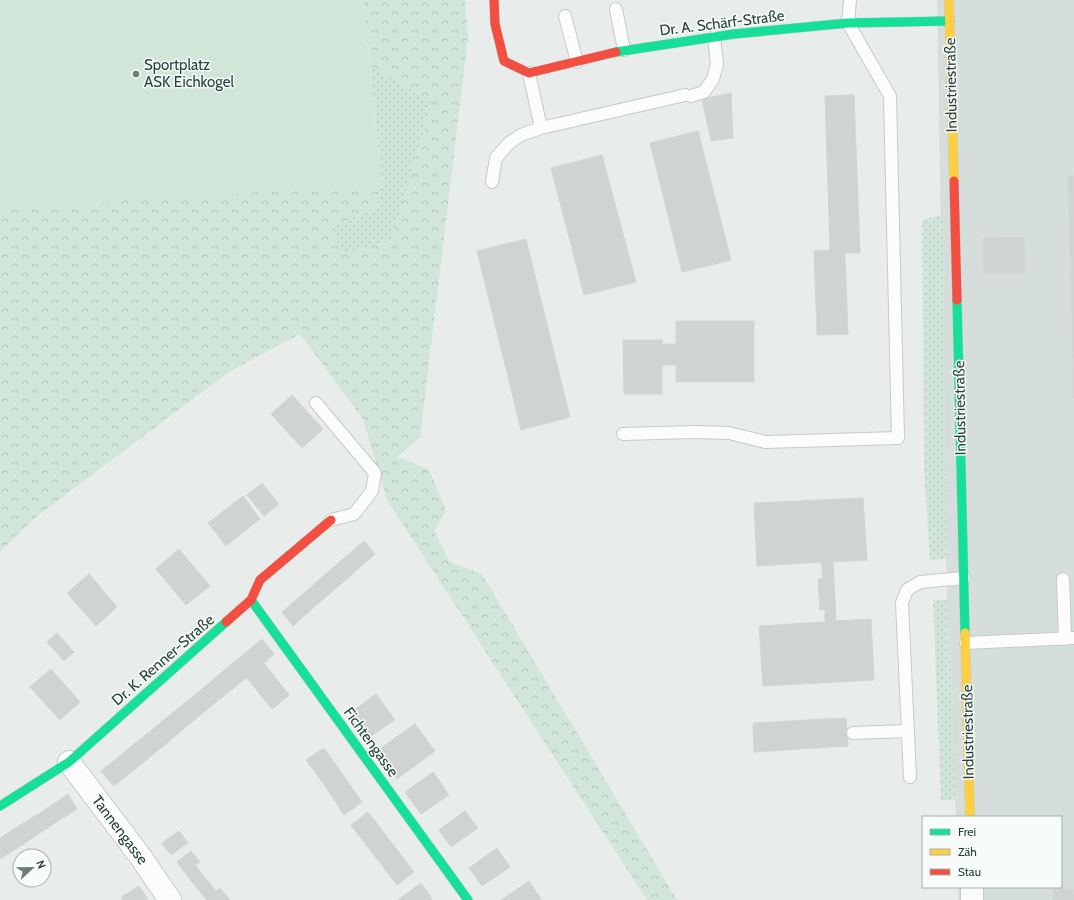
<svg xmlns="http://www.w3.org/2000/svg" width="1074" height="900" viewBox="0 0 1074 900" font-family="Cabin,sans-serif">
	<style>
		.built { fill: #d6dedb }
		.grass { fill: url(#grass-dots) }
		.forest { fill: url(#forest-crowns) }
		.pitch { fill: #d1e6d8 }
		.building { fill: #cfd4d2; stroke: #d1d6d4 }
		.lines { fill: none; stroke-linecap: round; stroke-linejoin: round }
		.lane-casing { stroke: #c5cac8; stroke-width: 14 }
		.street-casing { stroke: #c5cac8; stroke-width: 24 }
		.fast-casing { stroke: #c3cbc8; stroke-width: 10 }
		.slow-casing { stroke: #c3cbc8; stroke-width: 10 }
		.jam-casing { stroke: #c3cbc8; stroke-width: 10 }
		.lane { stroke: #fcfcfc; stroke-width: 12 }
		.street { stroke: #fcfcfc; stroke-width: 22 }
		.fast { stroke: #16e098; stroke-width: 9 }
		.slow { stroke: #ffcf43; stroke-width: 9 }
		.jam { stroke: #f24e42; stroke-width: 9 }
		.poi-dot { fill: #697e78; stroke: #f7fbf9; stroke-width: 1.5 }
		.labels { text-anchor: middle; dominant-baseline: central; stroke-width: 3; stroke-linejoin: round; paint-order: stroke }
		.street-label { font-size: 15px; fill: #24423a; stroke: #f7fbf9 }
		.poi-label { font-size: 15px; fill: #24423a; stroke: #f7fbf9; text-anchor: start }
	</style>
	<defs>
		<pattern id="grass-dots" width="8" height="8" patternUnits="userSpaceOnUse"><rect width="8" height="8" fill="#d1e6d8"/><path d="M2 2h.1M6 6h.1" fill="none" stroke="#b3c6ba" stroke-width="1.8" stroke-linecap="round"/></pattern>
		<pattern id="forest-crowns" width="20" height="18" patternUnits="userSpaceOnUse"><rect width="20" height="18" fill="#d1e6d8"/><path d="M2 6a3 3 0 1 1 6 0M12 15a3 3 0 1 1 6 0" fill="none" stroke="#b3c6ba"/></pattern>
	</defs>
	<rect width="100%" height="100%" fill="#e8edeb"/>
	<path class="built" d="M 937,0 L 1074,0 L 1074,900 L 958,900 L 958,887 L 1061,887 L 1061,817 L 956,817 L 947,600 Z"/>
	<path class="grass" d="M 370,65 L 432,102 L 392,241 L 345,254 L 329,228 L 377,207 L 382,184 Z
		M 942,215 L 947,558 L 930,561 L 924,470 L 922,220 Z
		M 933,600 L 947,600 L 956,800 L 941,800 Z"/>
	<path class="forest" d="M 363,0 L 465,0 L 468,37 L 420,438 L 397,457 L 429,469 L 446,510 L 434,531 L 450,562 L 482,574 L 677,900 L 647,900 L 387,500 L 363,419 L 300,334 L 229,372 L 36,517 L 0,552 L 0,208 L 382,184 L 377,207 L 329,228 L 345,254 L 391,241 L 432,102 L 370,65 Z"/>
	<path class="pitch" d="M 0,0 L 363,0 L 382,184 L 0,208 Z"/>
	<path class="building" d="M 731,93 L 733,138 L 711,141 L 702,99 Z
		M 854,95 L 860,253 L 845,253 L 848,334 L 817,335 L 814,251 L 830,250 L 825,96 Z
		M 698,131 L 731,260 L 682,272 L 650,143 Z
		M 602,155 L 636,282 L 584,295 L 551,168 Z
		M 1068,176 L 1074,176 L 1074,399 L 1072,318 Z
		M 1024,237 L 1025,273 L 984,273 L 983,238 Z
		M 526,239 L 570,417 L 521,430 L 477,251 Z
		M 676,321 L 754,321 L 754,382 L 676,382 L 676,365 L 662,365 L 662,394 L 624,394 L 623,340 L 662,340 L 662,344 L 676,344 Z
		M 292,395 L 323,429 L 302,448 L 271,414 Z
		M 262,483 L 279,504 L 264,516 L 247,495 Z
		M 243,496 L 260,519 L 226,546 L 208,523 Z
		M 863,498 L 867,560 L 833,562 L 836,621 L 871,619 L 874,680 L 763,686 L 759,626 L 825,622 L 825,609 L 820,610 L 818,579 L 823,578 L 821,562 L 757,566 L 754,503 Z
		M 364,541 L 375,554 L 348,578 L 336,565 Z
		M 179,549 L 210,586 L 186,605 L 156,569 Z
		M 336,565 L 348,578 L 321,601 L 310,588 Z
		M 89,574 L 117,607 L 96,626 L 67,593 Z
		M 310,588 L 321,601 L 293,626 L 282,612 Z
		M 57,633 L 74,652 L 64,661 L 47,642 Z
		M 262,639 L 274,654 L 264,663 L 289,695 L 272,709 L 234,662 Z
		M 234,662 L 247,677 L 220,699 L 208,684 Z
		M 51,669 L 80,702 L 60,720 L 30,687 Z
		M 208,684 L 220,699 L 193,721 L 181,706 Z
		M 376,694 L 395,720 L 368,738 L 350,713 Z
		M 181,706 L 193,721 L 167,743 L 154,728 Z
		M 846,718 L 848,746 L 754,752 L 753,723 Z
		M 415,724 L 435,751 L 397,779 L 377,751 Z
		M 154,728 L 167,743 L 139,766 L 127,750 Z
		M 324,748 L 343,775 L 326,787 L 306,760 Z
		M 127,750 L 139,766 L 114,786 L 101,771 Z
		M 433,772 L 449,795 L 421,814 L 405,792 Z
		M 343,775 L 362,802 L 344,815 L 326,787 Z
		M 68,794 L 77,809 L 52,825 L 43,811 Z
		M 43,811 L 52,825 L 22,845 L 11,831 Z
		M 465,811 L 478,828 L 451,847 L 439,830 Z
		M 368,812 L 394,846 L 377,859 L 351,825 Z
		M 11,831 L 22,845 L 0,859 L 0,838 Z
		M 179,831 L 188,843 L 171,855 L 162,843 Z
		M 394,846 L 414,872 L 397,885 L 377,859 Z
		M 497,848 L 510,867 L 482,886 L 469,868 Z
		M 191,851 L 200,862 L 185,873 L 177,862 Z
		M 195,865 L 216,891 L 206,899 L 185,873 Z
		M 529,881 L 542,900 L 501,900 Z
		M 421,883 L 432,899 L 431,900 L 398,900 Z
		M 139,886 L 148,900 L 123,900 L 121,897 Z
		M 220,888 L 230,900 L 206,900 L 206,899 Z
		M 1053,889 L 1074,889 L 1074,900 L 1053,900 Z"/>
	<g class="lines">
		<g class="lane-casing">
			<path id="lane" d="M 616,9 L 624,50
				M 565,16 L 577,62
				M 691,96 L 704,92 L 713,79 L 717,64 L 714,37
				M 541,128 L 685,95
				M 492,182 L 496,158 L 509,143 L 521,135 L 541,128 L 529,73
				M 316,403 L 375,473 L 372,491 L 354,514 L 331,520
				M 623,434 L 694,432 L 729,433 L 765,442 L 898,438 L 890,96 L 848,23 L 850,0
				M 1063,579 L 1065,639
				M 966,643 L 1074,638
				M 853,733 L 907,731
				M 910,777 L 902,603 L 907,590 L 920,582 L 964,578"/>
		</g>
		<g class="street-casing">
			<path id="street" d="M 69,762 L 140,856 L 170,900
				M 972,887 L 972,900"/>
		</g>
		<g class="fast-casing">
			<path id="fast" d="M 616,52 L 734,34 L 848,23 L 950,21
				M 957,300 L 965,633
				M 251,600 L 468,900
				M 0,806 L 69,762 L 226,622"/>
		</g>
		<g class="slow-casing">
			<path id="slow" d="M 949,0 L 954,181
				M 965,633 L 970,817"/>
		</g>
		<g class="jam-casing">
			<path id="jam" d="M 494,0 L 495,24 L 504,61 L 529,73 L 616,52
				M 954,181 L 957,300
				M 226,622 L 251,600 L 260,580 L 331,520"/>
		</g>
		<use href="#lane" class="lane"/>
		<use href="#street" class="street"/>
		<use href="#fast" class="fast"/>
		<use href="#slow" class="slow"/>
		<use href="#jam" class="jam"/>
	</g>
	<circle class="poi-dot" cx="136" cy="74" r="4"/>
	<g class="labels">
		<g class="street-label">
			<text transform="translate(722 23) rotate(-7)">Dr. A. Schärf-Straße</text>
			<text transform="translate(951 85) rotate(-91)">Industriestraße</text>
			<text transform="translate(960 408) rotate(-91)">Industriestraße</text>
			<text transform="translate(163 660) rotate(-41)">Dr. K. Renner-Straße</text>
			<text transform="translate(968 732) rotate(-91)">Industriestraße</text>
			<text transform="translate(371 742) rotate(54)">Fichtengasse</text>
			<text transform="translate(120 830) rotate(53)">Tannengasse</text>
		</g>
		<g class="poi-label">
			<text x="144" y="65">Sportplatz<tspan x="144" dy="17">ASK Eichkogel</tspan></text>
		</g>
	</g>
	<rect x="922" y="816" width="140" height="72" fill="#f7fbf9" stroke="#a3b1ad"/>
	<rect x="930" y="829" width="20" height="6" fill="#16e098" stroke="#a3b1ad"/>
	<text x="958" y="836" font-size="12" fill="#24423a">Frei</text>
	<rect x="930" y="849" width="20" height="6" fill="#ffcf43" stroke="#a3b1ad"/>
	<text x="958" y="856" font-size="12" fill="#24423a">Zäh</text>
	<rect x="930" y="869" width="20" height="6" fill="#f24e42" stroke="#a3b1ad"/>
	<text x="958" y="876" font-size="12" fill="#24423a">Stau</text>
	<g transform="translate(32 868) rotate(68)"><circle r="19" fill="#f7fbf9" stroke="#a3b1ad"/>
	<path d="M0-3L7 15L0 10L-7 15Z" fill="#697e78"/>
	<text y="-6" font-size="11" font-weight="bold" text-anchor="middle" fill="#24423a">N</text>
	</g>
</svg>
